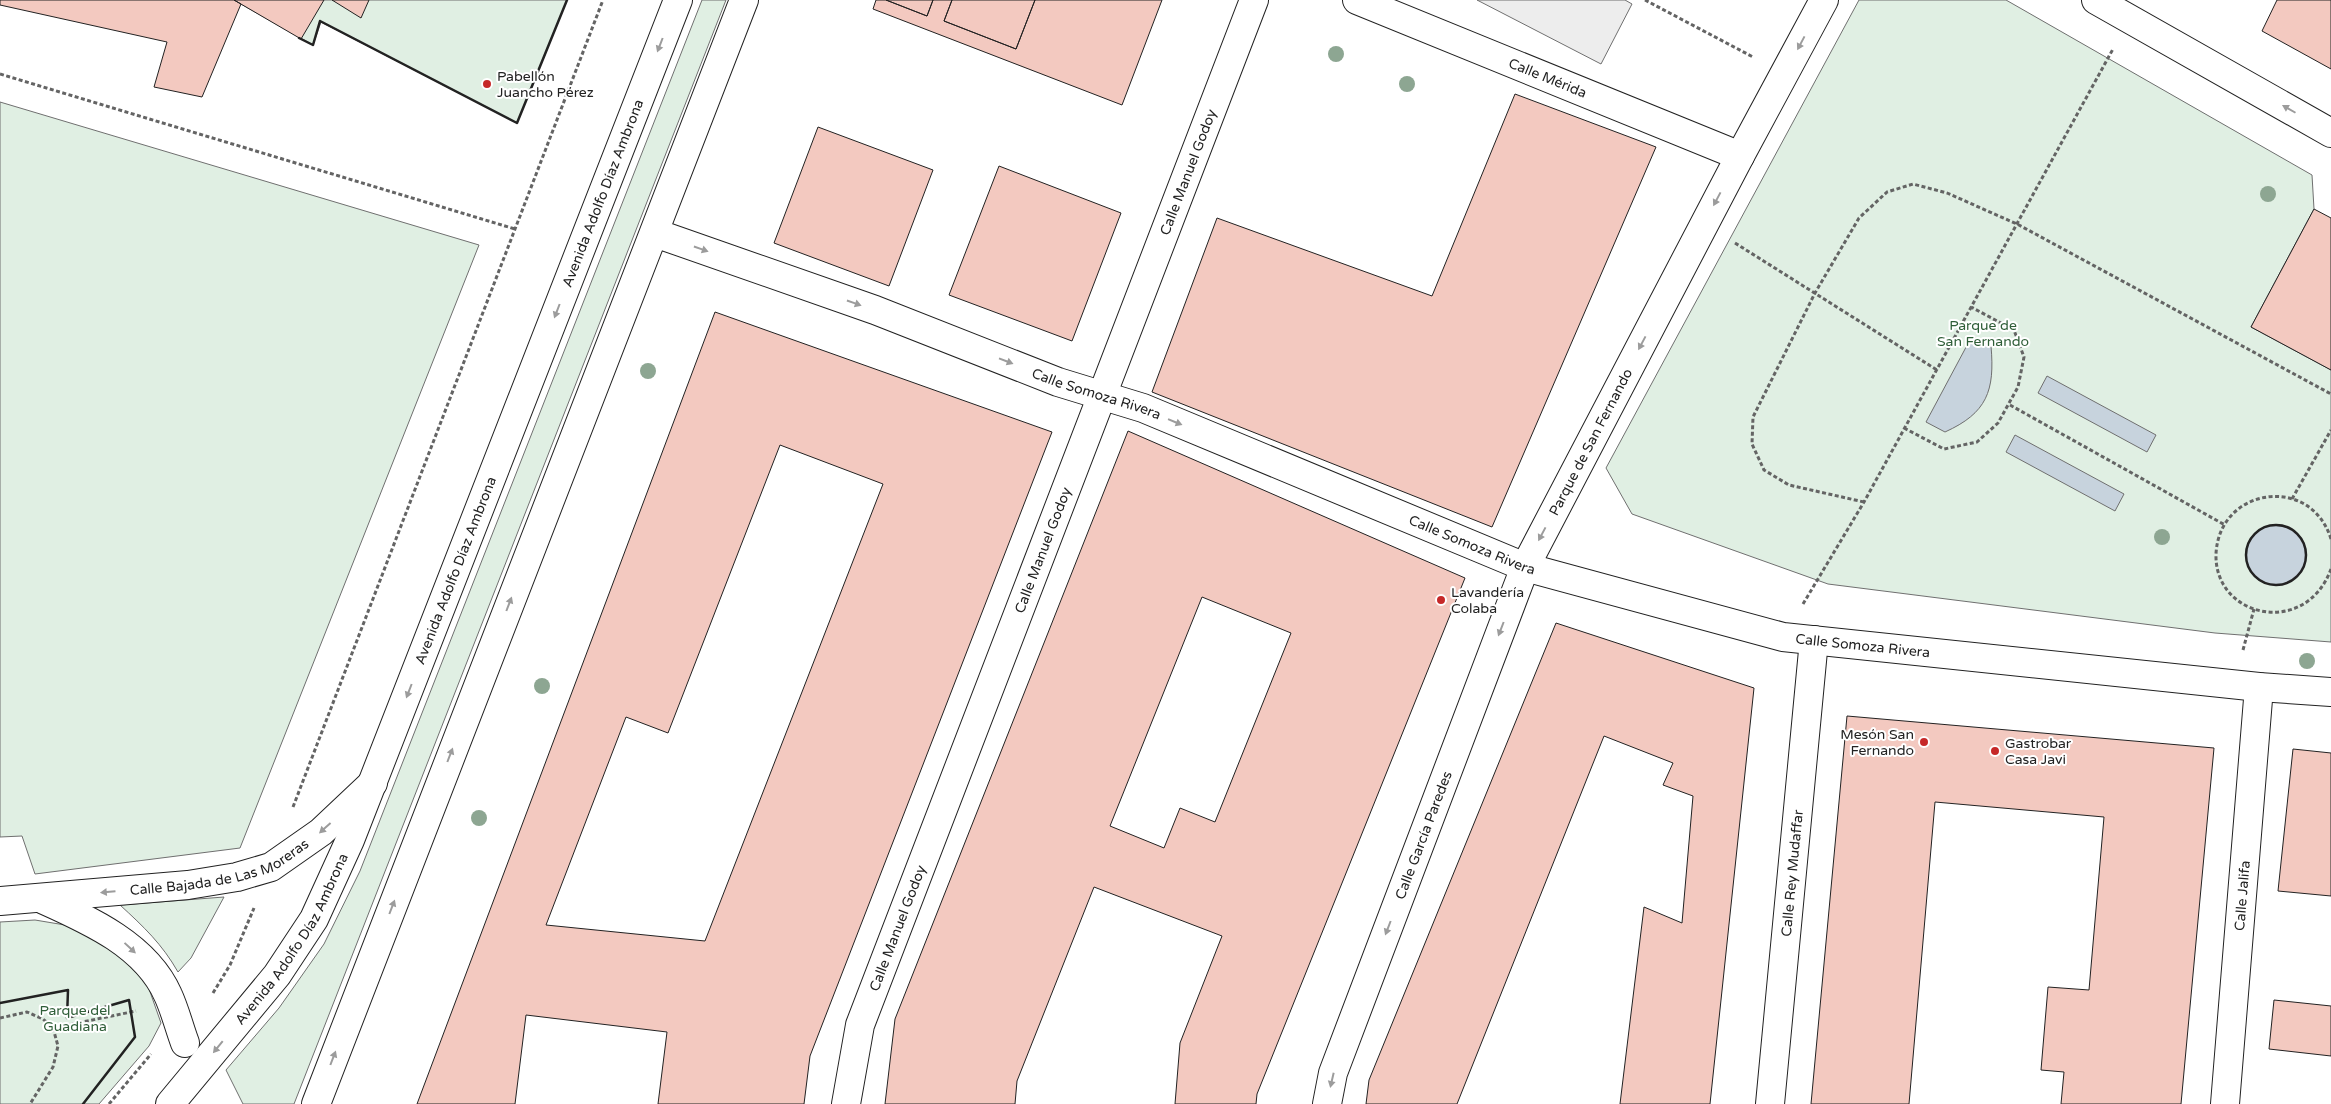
<svg xmlns="http://www.w3.org/2000/svg" width="2331" height="1104" viewBox="0 0 2331 1104" font-family="'Varela Round',sans-serif">
	<style>
		.green { fill: #e0efe3; stroke: #6f6f6f }
		.parking { fill: #ededed; stroke: #6f6f6f }
		.water { fill: #c7d3dd; stroke: #6f6f6f }
		.building { fill: #f3c9c0; stroke: #222; fill-rule: evenodd }
		.lines { fill: none; stroke-linecap: round; stroke-linejoin: round }
		.minor-casing { stroke: #222; stroke-width: 30 }
		.trunk-casing { stroke: #222; stroke-width: 30 }
		.path { stroke: #646464; stroke-width: 3; stroke-dasharray: 4 2.5; stroke-linecap: butt }
		.minor { stroke: #fff; stroke-width: 28 }
		.trunk { stroke: #fff; stroke-width: 28 }
		.wall { stroke: #222; stroke-width: 2.5 }
		.tree { fill: #8da692 }
		.oneway { fill: #9c9c9c }
		.poi-dot { fill: #c62828; stroke: #fff; stroke-width: 2 }
		.labels { text-anchor: middle; dominant-baseline: central; stroke-width: 4; stroke-linejoin: round; paint-order: stroke }
		.poi-label { font-size: 14px; fill: #222; stroke: #fff; text-anchor: start }
		.street-label { font-size: 14px; fill: #222; stroke: #fff }
		.park-label { font-size: 14px; fill: #2f5e38; stroke: #fff }
	</style>
	<rect width="100%" height="100%" fill="#fff"/>
	<path class="green" d="M 234,0 L 567,0 L 517,123 L 321,22 L 313,45 Z
		M 702,0 L 726,0 L 294,1104 L 243,1104 L 226,1070 L 279,1008 L 324,944 L 360,871 Z
		M 1859,0 L 2006,0 L 2312,175 L 2314,209 L 2251,327 L 2331,370 L 2331,642 L 2215,633 L 1828,584 L 1632,514 L 1606,468 Z
		M 0,102 L 479,245 L 240,848 L 35,874 L 22,836 L 0,837 Z
		M 224,897 L 191,958 L 178,972 C 162,944 144,927 120,905 Z
		M 35,920 L 71,926 L 99,942 L 126,961 L 148,986 L 161,1023 L 149,1046 L 99,1104 L 0,1104 L 0,922 Z"/>
	<path class="parking" d="M 1477,0 L 1625,0 L 1632,4 L 1601,64 Z"/>
	<path class="water" d="M 1972,336 L 1991,346 C 1995,391 1987,413 1945,432 L 1926,422 Z
		M 2047,376 L 2156,435 L 2147,452 L 2038,393 Z
		M 2015,435 L 2124,494 L 2115,511 L 2006,452 Z
		M2246 555a30 30 0 1 1 60 0a30 30 0 1 1-60 0Z"/>
	<path class="building" d="M 0,0 L 234,0 L 241,4 L 202,97 L 154,87 L 167,42 L 0,5 Z
		M 234,0 L 324,0 L 301,39 Z
		M 332,0 L 369,0 L 361,18 Z
		M 876,0 L 886,0 L 927,16 L 933,0 L 952,0 L 944,21 L 1016,49 L 1035,0 L 1162,0 L 1122,105 L 873,9 Z
		M 886,0 L 933,0 L 927,16 Z
		M 952,0 L 1035,0 L 1016,49 L 944,21 Z
		M 2277,0 L 2331,0 L 2331,69 L 2262,31 Z
		M 1515,94 L 1656,147 L 1492,527 L 1152,392 L 1217,218 L 1432,296 Z
		M 818,127 L 933,170 L 889,286 L 774,243 Z
		M 999,166 L 1121,213 L 1072,341 L 949,295 Z
		M 2314,209 L 2331,218 L 2331,370 L 2251,327 Z
		M 715,312 L 1052,432 L 810,1056 L 804,1104 L 658,1104 L 667,1032 L 526,1015 L 515,1104 L 417,1104 ZM 780,445 L 883,484 L 705,941 L 546,925 L 626,717 L 668,733 Z
		M 1128,431 L 1465,578 L 1257,1094 L 1256,1104 L 1175,1104 L 1180,1043 L 1222,936 L 1094,887 L 1017,1081 L 1015,1104 L 885,1104 L 895,1019 ZM 1202,597 L 1291,633 L 1215,822 L 1180,808 L 1164,848 L 1110,826 Z
		M 1556,623 L 1754,688 L 1710,1104 L 1620,1104 L 1644,907 L 1682,923 L 1693,796 L 1663,785 L 1673,763 L 1604,736 L 1457,1104 L 1366,1104 L 1369,1080 Z
		M 1847,716 L 2214,748 L 2181,1104 L 2061,1104 L 2064,1072 L 2041,1070 L 2048,987 L 2089,990 L 2104,817 L 1935,802 L 1909,1104 L 1811,1104 Z
		M 2293,749 L 2331,753 L 2331,896 L 2278,891 Z
		M 2274,1000 L 2331,1006 L 2331,1056 L 2269,1049 Z"/>
	<g class="lines">
		<g class="minor-casing">
			<g id="minor">
				<path id="s1" d="M 1357,0 L 1740,156"/>
				<path d="M 2096,0 L 2331,133"/>
				<path id="s2" d="M 655,233 L 875,310 L 1058,382 L 1143,408 L 1525,567 L 1783,637 L 2259,687 L 2331,692"/>
				<path d="M 42,899 C 89,920 146,945 168,995 C 175,1010 179,1027 185,1043"/>
				<path id="s3" d="M 0,901 L 188,885 L 237,877 L 271,867 L 321,832 L 373,783"/>
				<path id="s4" d="M 846,1104 L 860,1025 L 1254,0"/>
				<path id="s5" d="M 1327,1104 L 1333,1073 L 1525,567 L 1740,156 L 1824,0"/>
				<path id="s6" d="M 1770,1104 L 1814,640"/>
				<path id="s7" d="M 2225,1104 L 2259,687"/>
			</g>
		</g>
		<g class="trunk-casing">
			<g id="trunk">
				<path id="s8" d="M 170,1104 L 277,975 L 314,919 L 350,840 L 678,0"/>
				<path d="M 316,1104 L 744,0"/>
			</g>
		</g>
		<path class="path" d="M 1645,0 L 1753,57
			M 0,74 L 515,229
			M 1735,243 L 1937,370
			M 2010,405 L 2225,525
			M 1904,428 L 1944,449 L 1977,442 L 1998,423 L 2018,387 L 2024,357 L 2014,330 L 1971,307
			M 2292,499 L 2331,430
			M 1864,502 L 1789,485 L 1764,470 L 1752,444 L 1753,417 L 1815,293 L 1859,218 L 1887,192 L 1913,184 L 1947,193 L 2017,224 L 2331,394
			M 2331,539 C 2311,474 2219,487 2216,554 C 2214,618 2306,638 2331,569
			M 1803,604 L 1864,502 L 2113,49
			M 2243,650 L 2254,609
			M 293,807 L 603,0
			M 213,993 L 230,965 L 254,908
			M 0,1018 L 27,1012 L 43,1019 L 53,1028 L 58,1046 L 53,1067 L 30,1104
			M 53,1028 L 136,1011
			M 109,1104 L 151,1054"/>
		<use href="#minor" class="minor"/>
		<use href="#trunk" class="trunk"/>
		<path class="wall" d="M 299,38 L 313,45 L 320,21 L 517,123 L 567,0
			M2246 555a30 30 0 1 1 60 0a30 30 0 1 1-60 0Z
			M 0,1003 L 68,990 L 67,1018 L 129,1000 L 135,1037 L 83,1104"/>
	</g>
	<g class="tree">
		<circle cx="1336" cy="54" r="8"/>
		<circle cx="1407" cy="84" r="8"/>
		<circle cx="2268" cy="194" r="8"/>
		<circle cx="648" cy="371" r="8"/>
		<circle cx="2162" cy="537" r="8"/>
		<circle cx="2307" cy="661" r="8"/>
		<circle cx="542" cy="686" r="8"/>
		<circle cx="479" cy="818" r="8"/>
	</g>
	<defs><path id="oneway-solid" d="M-6-.8H1V-3.2L6.5 0L1 3.2V.8H-6Z" transform="scale(1.25)"/></defs>
	<g class="oneway">
		<use href="#oneway-solid" transform="translate(1801 43) rotate(118)"/>
		<use href="#oneway-solid" transform="translate(660 45) rotate(111)"/>
		<use href="#oneway-solid" transform="translate(2289 109) rotate(-150)"/>
		<use href="#oneway-solid" transform="translate(1717 199) rotate(118)"/>
		<use href="#oneway-solid" transform="translate(701 249) rotate(19)"/>
		<use href="#oneway-solid" transform="translate(854 303) rotate(19)"/>
		<use href="#oneway-solid" transform="translate(557 311) rotate(111)"/>
		<use href="#oneway-solid" transform="translate(1642 343) rotate(118)"/>
		<use href="#oneway-solid" transform="translate(1006 361) rotate(21)"/>
		<use href="#oneway-solid" transform="translate(1175 422) rotate(22)"/>
		<use href="#oneway-solid" transform="translate(1542 534) rotate(118)"/>
		<use href="#oneway-solid" transform="translate(509 604) rotate(-69)"/>
		<use href="#oneway-solid" transform="translate(1501 629) rotate(111)"/>
		<use href="#oneway-solid" transform="translate(409 691) rotate(111)"/>
		<use href="#oneway-solid" transform="translate(450 755) rotate(-69)"/>
		<use href="#oneway-solid" transform="translate(325 828) rotate(138)"/>
		<use href="#oneway-solid" transform="translate(108 892) rotate(175)"/>
		<use href="#oneway-solid" transform="translate(392 907) rotate(-69)"/>
		<use href="#oneway-solid" transform="translate(1388 928) rotate(111)"/>
		<use href="#oneway-solid" transform="translate(130 948) rotate(43)"/>
		<use href="#oneway-solid" transform="translate(218 1047) rotate(129)"/>
		<use href="#oneway-solid" transform="translate(333 1058) rotate(-69)"/>
		<use href="#oneway-solid" transform="translate(1332 1080) rotate(103)"/>
	</g>
	<g class="poi-dot">
		<circle cx="487" cy="84" r="5"/>
		<circle cx="1441" cy="600" r="5"/>
		<circle cx="1924" cy="742" r="5"/>
		<circle cx="1995" cy="751" r="5"/>
	</g>
	<g class="labels">
		<g class="poi-label">
			<text x="497" y="76">Pabellón<tspan x="497" dy="16">Juancho Pérez</tspan></text>
			<text x="1451" y="592">Lavandería<tspan x="1451" dy="16">Colaba</tspan></text>
			<text x="1914" y="734" text-anchor="end">Mesón San<tspan x="1914" dy="16">Fernando</tspan></text>
			<text x="2005" y="743">Gastrobar<tspan x="2005" dy="16">Casa Javi</tspan></text>
		</g>
		<g class="street-label">
			<text stroke="none"><textPath href="#s1" startOffset="206">Calle Mérida</textPath></text>
			<text stroke="none"><textPath href="#s4" startOffset="994">Calle Manuel Godoy</textPath></text>
			<text stroke="none"><textPath href="#s8" startOffset="1016">Avenida Adolfo Díaz Ambrona</textPath></text>
			<text stroke="none"><textPath href="#s2" startOffset="470">Calle Somoza Rivera</textPath></text>
			<text stroke="none"><textPath href="#s5" startOffset="714">Parque de San Fernando</textPath></text>
			<text stroke="none"><textPath href="#s2" startOffset="875">Calle Somoza Rivera</textPath></text>
			<text stroke="none"><textPath href="#s4" startOffset="589">Calle Manuel Godoy</textPath></text>
			<text stroke="none"><textPath href="#s8" startOffset="611">Avenida Adolfo Díaz Ambrona</textPath></text>
			<text stroke="none"><textPath href="#s2" startOffset="1280">Calle Somoza Rivera</textPath></text>
			<text stroke="none"><textPath href="#s5" startOffset="286">Calle García Paredes</textPath></text>
			<text stroke="none"><textPath href="#s3" startOffset="224">Calle Bajada de Las Moreras</textPath></text>
			<text stroke="none"><textPath href="#s6" startOffset="232">Calle Rey Mudaffar</textPath></text>
			<text stroke="none"><textPath href="#s7" startOffset="209">Calle Jalifa</textPath></text>
			<text stroke="none"><textPath href="#s4" startOffset="184">Calle Manuel Godoy</textPath></text>
			<text stroke="none"><textPath href="#s8" startOffset="206">Avenida Adolfo Díaz Ambrona</textPath></text>
		</g>
		<g class="park-label">
			<text x="1983" y="325">Parque de<tspan x="1983" dy="16">San Fernando</tspan></text>
			<text x="75" y="1010">Parque del<tspan x="75" dy="16">Guadiana</tspan></text>
		</g>
	</g>
</svg>
